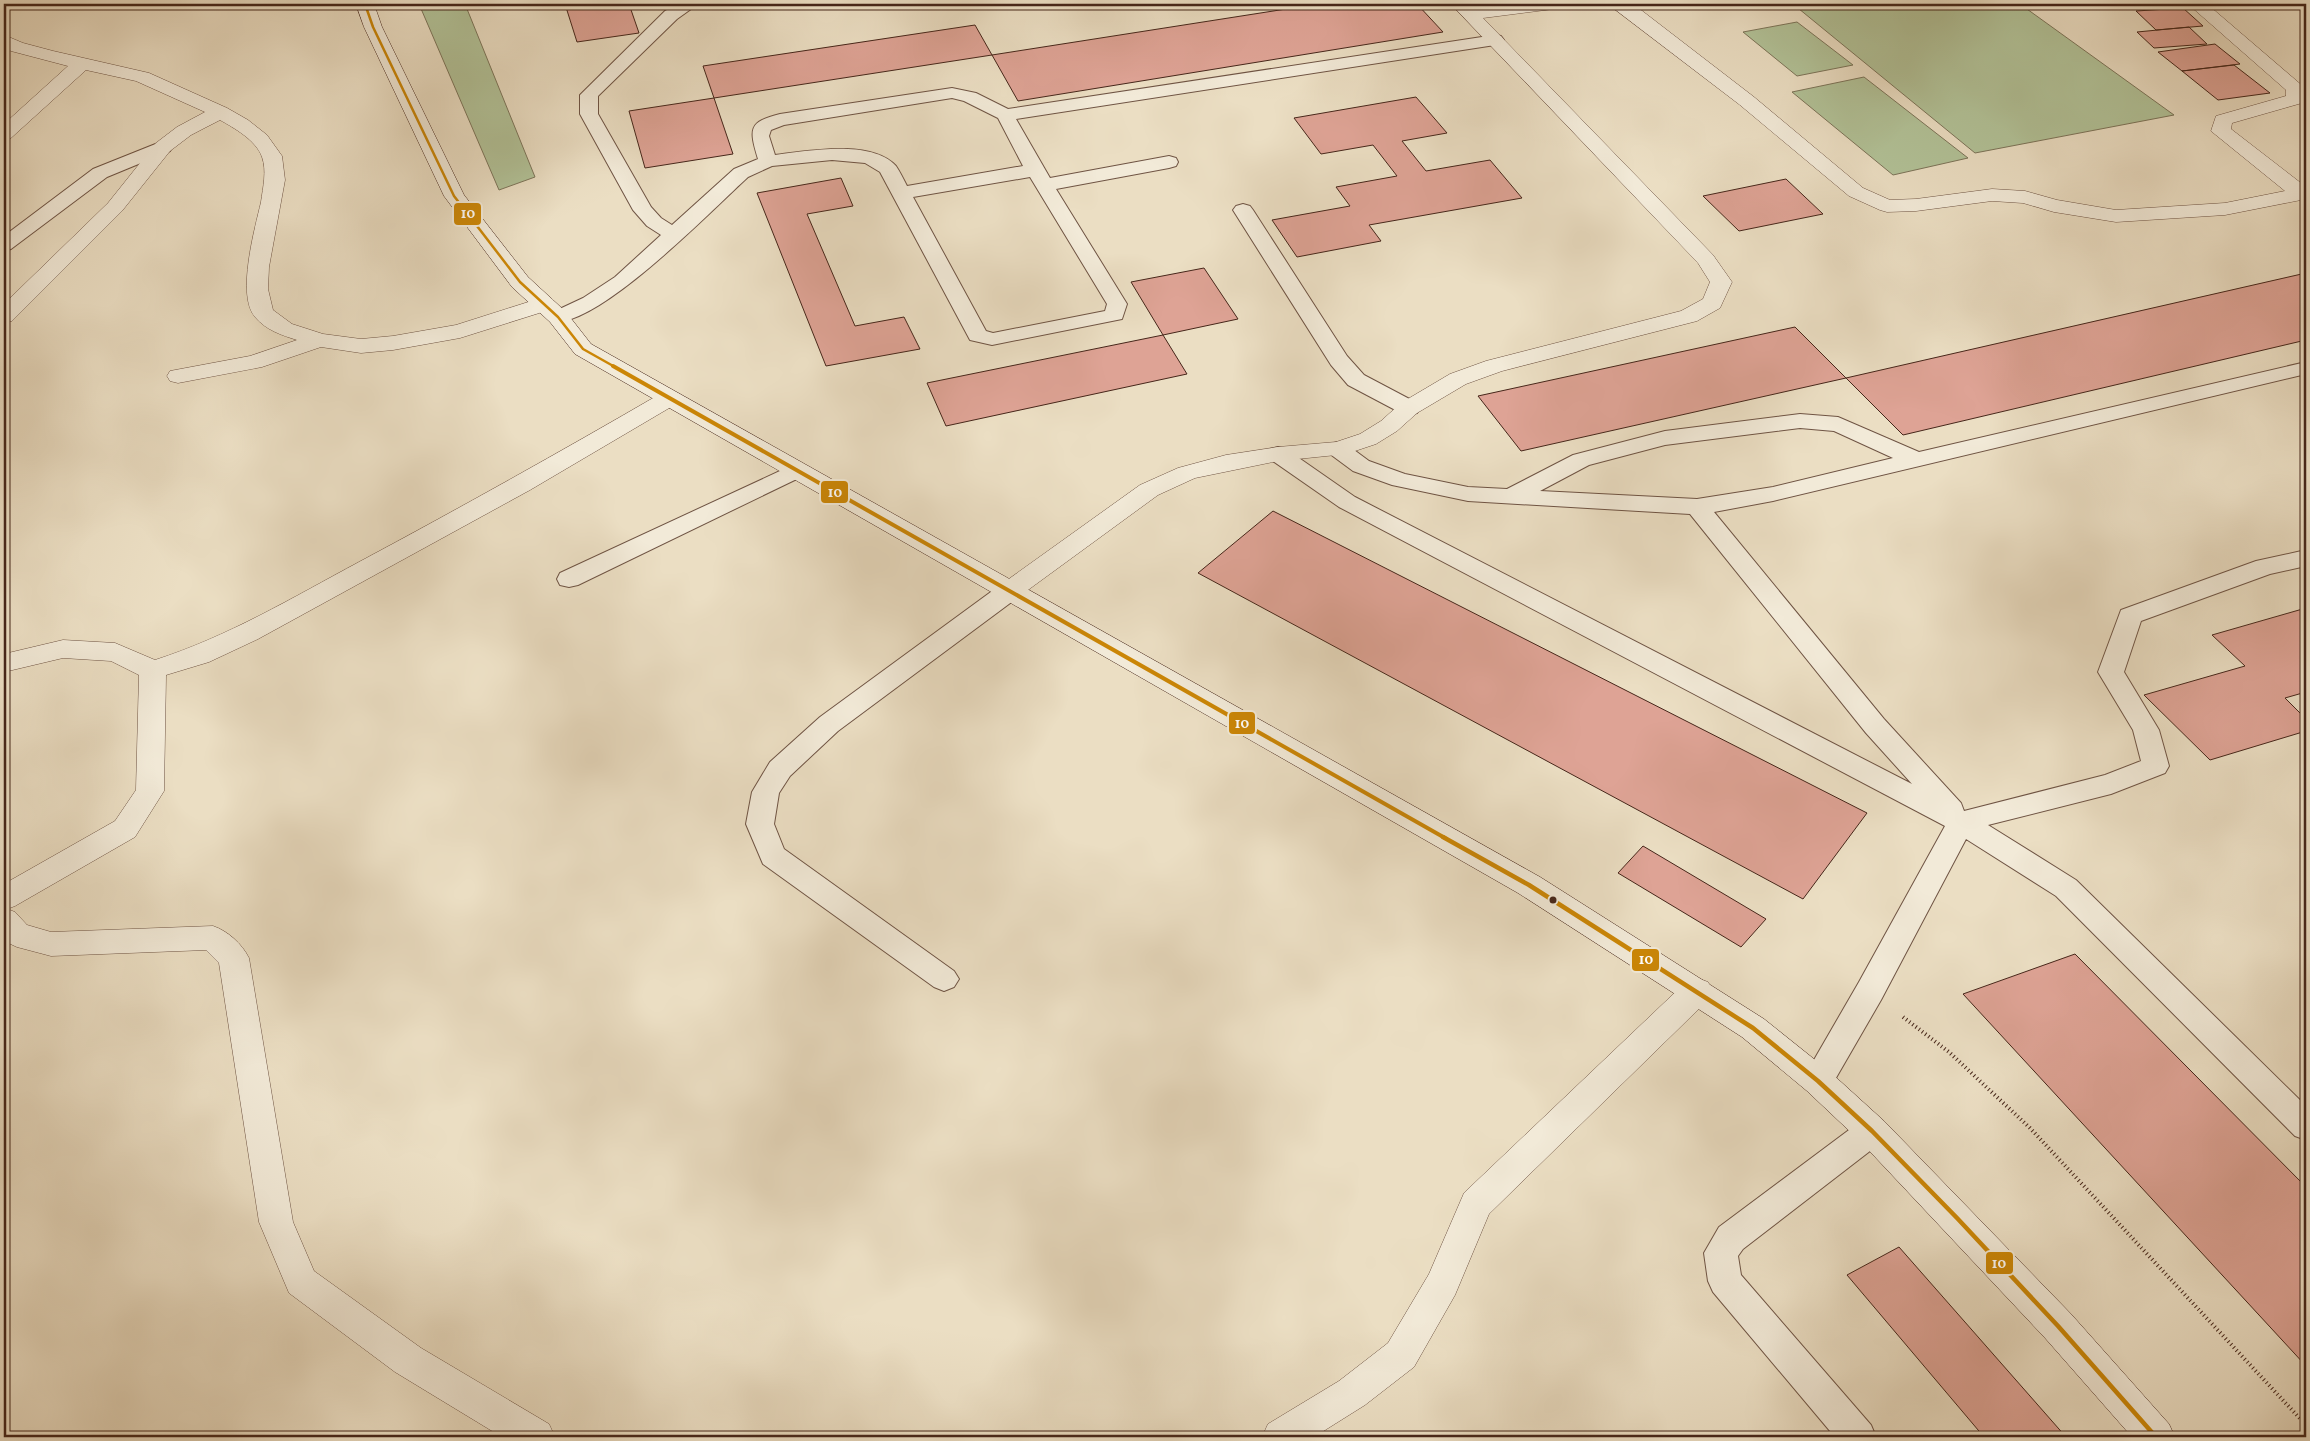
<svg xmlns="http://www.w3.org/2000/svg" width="2310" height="1441" viewBox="0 0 2310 1441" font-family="Vollkorn,serif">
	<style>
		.green { fill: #b2c298; stroke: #7c7459 }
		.building { fill: #dea395; stroke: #46261a }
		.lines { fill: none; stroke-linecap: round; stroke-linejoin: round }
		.lane-casing { stroke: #6f5444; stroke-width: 2 }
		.street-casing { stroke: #6f5444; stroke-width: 1 }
		.secondary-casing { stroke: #46261a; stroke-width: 1 }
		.path { stroke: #46261a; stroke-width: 4; stroke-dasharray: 1 3; stroke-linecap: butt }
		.lane { fill: #f2ead8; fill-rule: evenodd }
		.street { fill: #f2ead8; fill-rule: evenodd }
		.secondary { fill: #f2ead8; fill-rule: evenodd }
		.bus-1-far2-casing { stroke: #f2ead8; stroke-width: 5 }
		.bus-1-far1-casing { stroke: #f2ead8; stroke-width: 8 }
		.bus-1-casing { stroke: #f2ead8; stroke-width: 8 }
		.bus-1-far2 { stroke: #cb8606; stroke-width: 2.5 }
		.bus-1-far1 { stroke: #cb8606; stroke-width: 4 }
		.bus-1 { stroke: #cb8606; stroke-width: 4.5 }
		.bus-dot { fill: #46261a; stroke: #f2ead8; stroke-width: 2 }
		.line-badge { stroke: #f2ead8; stroke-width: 2 }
		.badge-label { font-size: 14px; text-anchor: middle; font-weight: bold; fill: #fff }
	</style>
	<rect width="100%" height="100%" fill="#ebdec3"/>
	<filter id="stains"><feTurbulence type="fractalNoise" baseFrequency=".004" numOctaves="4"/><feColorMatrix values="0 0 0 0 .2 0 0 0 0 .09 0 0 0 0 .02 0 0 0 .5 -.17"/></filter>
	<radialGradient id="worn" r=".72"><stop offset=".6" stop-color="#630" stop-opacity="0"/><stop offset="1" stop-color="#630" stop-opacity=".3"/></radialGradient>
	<path class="green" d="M 419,4 L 465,4 L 535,177 L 499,190 Z
		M 1793,4 L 2020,4 L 2174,115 L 1975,153 Z
		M 1797,22 L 1853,65 L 1797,76 L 1743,32 Z
		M 1864,77 L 1968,158 L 1893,175 L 1792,92 Z"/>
	<path class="building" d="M 565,4 L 629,4 L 639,33 L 577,42 Z
		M 1318,4 L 1417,4 L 1443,32 L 1018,101 L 992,55 Z
		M 2183,8 L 2203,26 L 2156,30 L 2136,11 Z
		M 975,25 L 992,55 L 714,98 L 703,66 Z
		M 2189,27 L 2207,44 L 2154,48 L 2137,32 Z
		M 2215,44 L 2240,64 L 2182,71 L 2158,52 Z
		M 2234,65 L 2270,93 L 2218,100 L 2182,71 Z
		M 1416,97 L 1447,133 L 1402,141 L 1426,171 L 1490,160 L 1522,198 L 1369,225 L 1381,241 L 1297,257 L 1272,220 L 1350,206 L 1336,187 L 1397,176 L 1373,145 L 1321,154 L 1294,118 Z
		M 714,98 L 733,154 L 645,168 L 629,111 Z
		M 841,178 L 853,206 L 807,214 L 855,326 L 904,317 L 920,349 L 826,366 L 757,193 Z
		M 1786,179 L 1823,214 L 1739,231 L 1703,196 Z
		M 1204,268 L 1238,319 L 1163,335 L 1131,282 Z
		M 2306,273 L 2306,340 L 1903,435 L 1846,378 Z
		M 1795,327 L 1846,378 L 1521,451 L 1478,396 Z
		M 1163,335 L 1187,374 L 946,426 L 927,383 Z
		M 1273,511 L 1867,813 L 1803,899 L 1198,573 Z
		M 2306,608 L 2306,692 L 2285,698 L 2306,719 L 2306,731 L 2210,760 L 2144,695 L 2245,666 L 2212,635 Z
		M 1643,846 L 1766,919 L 1741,947 L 1618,873 Z
		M 2075,954 L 2306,1187 L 2306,1366 L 1963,994 Z
		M 1899,1247 L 2066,1437 L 1984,1437 L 1847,1275 Z"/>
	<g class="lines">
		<g class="lane-casing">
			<path id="lane" d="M 678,4 L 698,4 L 677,19 L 598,96 L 598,114 L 651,207 L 661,218 L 672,225 L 734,169 L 758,159 C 749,129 748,122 780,114 L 952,88 L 976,93 L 1008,109 L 1495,35 L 1501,36 L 1504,40 L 1501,44 L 1495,45 L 1016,119 L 1050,178 L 1169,156 L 1176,158 L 1178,162 L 1176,166 L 1169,168 L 1056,189 L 1127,304 L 1122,319 L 992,345 L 970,340 L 880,172 L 865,163 L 832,160 L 772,166 L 748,177 C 714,208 594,332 551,321 L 548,317 L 551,313 L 583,298 L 615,277 L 661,235 L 647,226 L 633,210 L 580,114 L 580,95 L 665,11 ZM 952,98 L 964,101 L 998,118 L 1023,166 L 907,186 C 904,180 900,172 896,166 C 871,139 808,151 775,155 L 769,136 L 771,130 L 784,125 ZM 1030,177 L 1107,304 L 1105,311 L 993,333 L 986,331 L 913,197 Z
				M 163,141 L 170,143 L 172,147 L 170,151 L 107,177 L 11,249 L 4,251 L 4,236 L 93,169 Z
				M 1243,204 L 1250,206 L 1253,210 L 1347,356 L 1364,375 L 1417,403 L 1420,408 L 1417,413 L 1409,415 L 1401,413 L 1348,385 L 1331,365 L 1233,210 L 1236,206 Z
				M 2306,362 L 2306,374 L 1773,501 L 1714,512 L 1884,719 L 1961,803 L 1964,811 L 2105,775 L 2141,761 L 2133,730 L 2098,672 L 2121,610 L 2256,561 L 2306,550 L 2306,566 L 2270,574 L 2141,621 L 2124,672 L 2159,730 L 2169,766 L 2165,773 L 2111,794 L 1988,825 L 2076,880 L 2306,1106 L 2306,1140 L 2295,1136 L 2056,896 L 1966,839 L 1881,1000 L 1829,1090 L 1818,1094 L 1807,1090 L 1803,1081 L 1807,1072 L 1859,982 L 1945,826 L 1339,507 L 1270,459 L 1267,454 L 1270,449 L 1278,447 L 1286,449 L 1355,497 L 1912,784 L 1866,733 L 1690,514 L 1468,501 L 1392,485 L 1353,471 L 1330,454 L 1327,449 L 1330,444 L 1338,442 L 1346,444 L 1369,461 L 1405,474 L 1468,487 L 1507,489 L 1573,455 L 1665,431 L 1800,414 L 1838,417 L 1919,452 ZM 1800,428 L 1834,431 L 1893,458 L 1773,487 L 1697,499 L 1540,491 L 1589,465 L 1665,445 Z
				M 795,464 L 803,466 L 807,471 L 803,476 L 578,585 L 569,587 L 560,585 L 557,579 L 560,573 Z
				M 1008,584 L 1017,586 L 1020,592 L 1017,598 L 838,731 L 790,776 L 779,793 L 774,824 L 784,849 L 954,971 L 959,979 L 954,987 L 944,991 L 934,987 L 763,864 L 746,824 L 752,792 L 770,762 L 820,717 L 999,586 Z
				M 1872,1117 L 1883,1121 L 1888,1131 L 1883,1141 L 1743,1249 L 1738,1256 L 1741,1275 L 1871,1425 L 1876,1437 L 1835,1437 L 1713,1292 L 1708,1281 L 1704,1253 L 1719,1227 L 1861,1121 Z"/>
		</g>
		<g class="street-casing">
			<path id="street" d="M 1451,4 L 1470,4 L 1474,8 L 1511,4 L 1562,4 L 1559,8 L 1553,9 L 1483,18 L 1713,255 L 1732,282 L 1720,308 L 1697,321 L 1502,371 L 1466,384 L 1417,413 L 1397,431 L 1376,444 L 1346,454 L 1278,461 L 1195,478 L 1158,495 L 1017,598 L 1008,601 L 999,598 L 995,592 L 999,586 L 1140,485 L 1178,468 L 1226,455 L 1278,447 L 1336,442 L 1360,434 L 1381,421 L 1401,403 L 1450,374 L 1486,361 L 1681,311 L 1703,299 L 1710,282 L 1698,263 Z
				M 1608,4 L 1630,4 L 1641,10 L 1754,97 L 1863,188 L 1890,200 L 1916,199 L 1992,189 L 2025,191 L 2057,200 L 2116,210 L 2225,203 L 2285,191 L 2211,131 L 2216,116 L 2286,96 L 2286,90 L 2188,4 L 2207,4 L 2305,88 L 2305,99 L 2302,103 L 2232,123 L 2231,129 L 2306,187 L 2306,199 L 2225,215 L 2116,222 L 2054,212 L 2023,203 L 1992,201 L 1916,211 L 1887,212 L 1880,210 L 1849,196 L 1740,105 Z
				M 4,35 L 23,43 L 53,51 L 149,73 L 227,108 L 248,120 L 267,135 L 282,156 L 285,180 L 269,267 L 268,289 L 273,310 L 292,324 L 323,334 L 361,339 L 393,336 L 456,325 L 544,297 L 552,299 L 555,304 L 552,309 L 460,338 L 393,350 L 361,353 L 321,347 L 262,367 L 178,383 L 170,381 L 167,376 L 170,371 L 250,356 L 297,340 C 281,335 266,330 255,317 C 236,295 255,228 261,202 C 263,187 267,171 262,157 C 256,140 234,128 220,120 L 191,135 L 170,151 L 122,211 L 12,321 L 4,323 L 4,304 L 108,203 L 156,143 L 177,127 L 205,112 L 136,81 L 86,70 L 11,138 L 4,140 L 4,124 L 68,66 L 11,51 L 4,47 Z
				M 668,392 L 676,394 L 680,399 L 676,404 L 530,490 L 258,639 L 209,662 L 166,675 L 164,791 L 135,837 L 15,906 L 7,909 L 15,912 L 27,925 L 51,932 L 213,926 C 228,931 242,944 249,958 L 293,1222 L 314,1271 L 421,1348 L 549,1424 L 555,1437 L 502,1437 L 395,1372 L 289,1293 L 259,1222 L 219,963 L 206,950 L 51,956 L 17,947 L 4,941 L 4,884 L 115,821 L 136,790 L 139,675 L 111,661 L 63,658 L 4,672 L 4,654 L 63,640 L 115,643 L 155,660 C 227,637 292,598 359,562 C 460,508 560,452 660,394 Z
				M 1697,978 L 1708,982 L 1713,991 L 1708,1000 L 1489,1214 L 1455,1295 L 1414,1367 L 1365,1405 L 1314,1437 L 1262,1437 L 1268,1424 L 1339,1381 L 1388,1343 L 1429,1274 L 1464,1193 L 1686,982 Z"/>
		</g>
		<g class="secondary-casing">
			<path id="secondary" d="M 356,4 L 374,4 L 382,27 L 464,195 L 528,277 L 566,312 L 591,344 L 1540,877 L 1764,1019 L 1829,1071 L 1884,1121 L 2071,1314 L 2169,1424 L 2175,1437 L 2132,1437 L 2045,1338 L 1860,1141 L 1807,1091 L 1742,1037 L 1518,893 L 575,354 L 550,322 L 512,287 L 444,196 L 364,27 Z"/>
		</g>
		<path class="path" d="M 1903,1017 L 1949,1052 L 2030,1128 L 2306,1425"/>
		<use href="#lane" class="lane"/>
		<use href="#street" class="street"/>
		<use href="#secondary" class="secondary"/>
		<g class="bus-1-far2-casing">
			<path id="bus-1-far2" d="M 365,4 L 373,27 L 454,196 L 520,282 L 558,317 L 583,349 L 615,367"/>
		</g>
		<g class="bus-1-far1-casing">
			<path id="bus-1-far1" d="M 613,366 L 1445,838"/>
		</g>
		<g class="bus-1-casing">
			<path id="bus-1" d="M 1443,837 L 1529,885 L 1753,1028 L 1818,1081 L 1872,1131 L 1957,1218 L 2058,1326 L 2156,1437"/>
		</g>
		<use href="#bus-1-far2" class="bus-1-far2"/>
		<use href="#bus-1-far1" class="bus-1-far1"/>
		<use href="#bus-1" class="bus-1"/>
	</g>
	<circle class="bus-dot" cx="1553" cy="900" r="4.5"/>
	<g class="line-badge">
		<rect x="453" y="202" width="29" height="24" rx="5" fill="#cb8606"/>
		<rect x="820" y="480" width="29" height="24" rx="5" fill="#cb8606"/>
		<rect x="1228" y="711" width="28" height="24" rx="5" fill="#cb8606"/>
		<rect x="1631" y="948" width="29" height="24" rx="5" fill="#cb8606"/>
		<rect x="1985" y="1251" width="29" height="24" rx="5" fill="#cb8606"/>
	</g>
	<g class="badge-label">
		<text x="468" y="218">10</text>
		<text x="835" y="497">10</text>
		<text x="1242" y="728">10</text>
		<text x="1646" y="964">10</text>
		<text x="1999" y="1268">10</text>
	</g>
	<rect width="2310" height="1441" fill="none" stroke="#ebdec3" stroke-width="20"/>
	<rect x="5" y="5" width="2300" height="1431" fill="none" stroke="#46261a" stroke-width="2.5"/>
	<rect x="10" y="10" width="2290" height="1421" fill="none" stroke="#46261a"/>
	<rect width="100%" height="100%" filter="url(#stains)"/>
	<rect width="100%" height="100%" fill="url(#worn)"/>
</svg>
